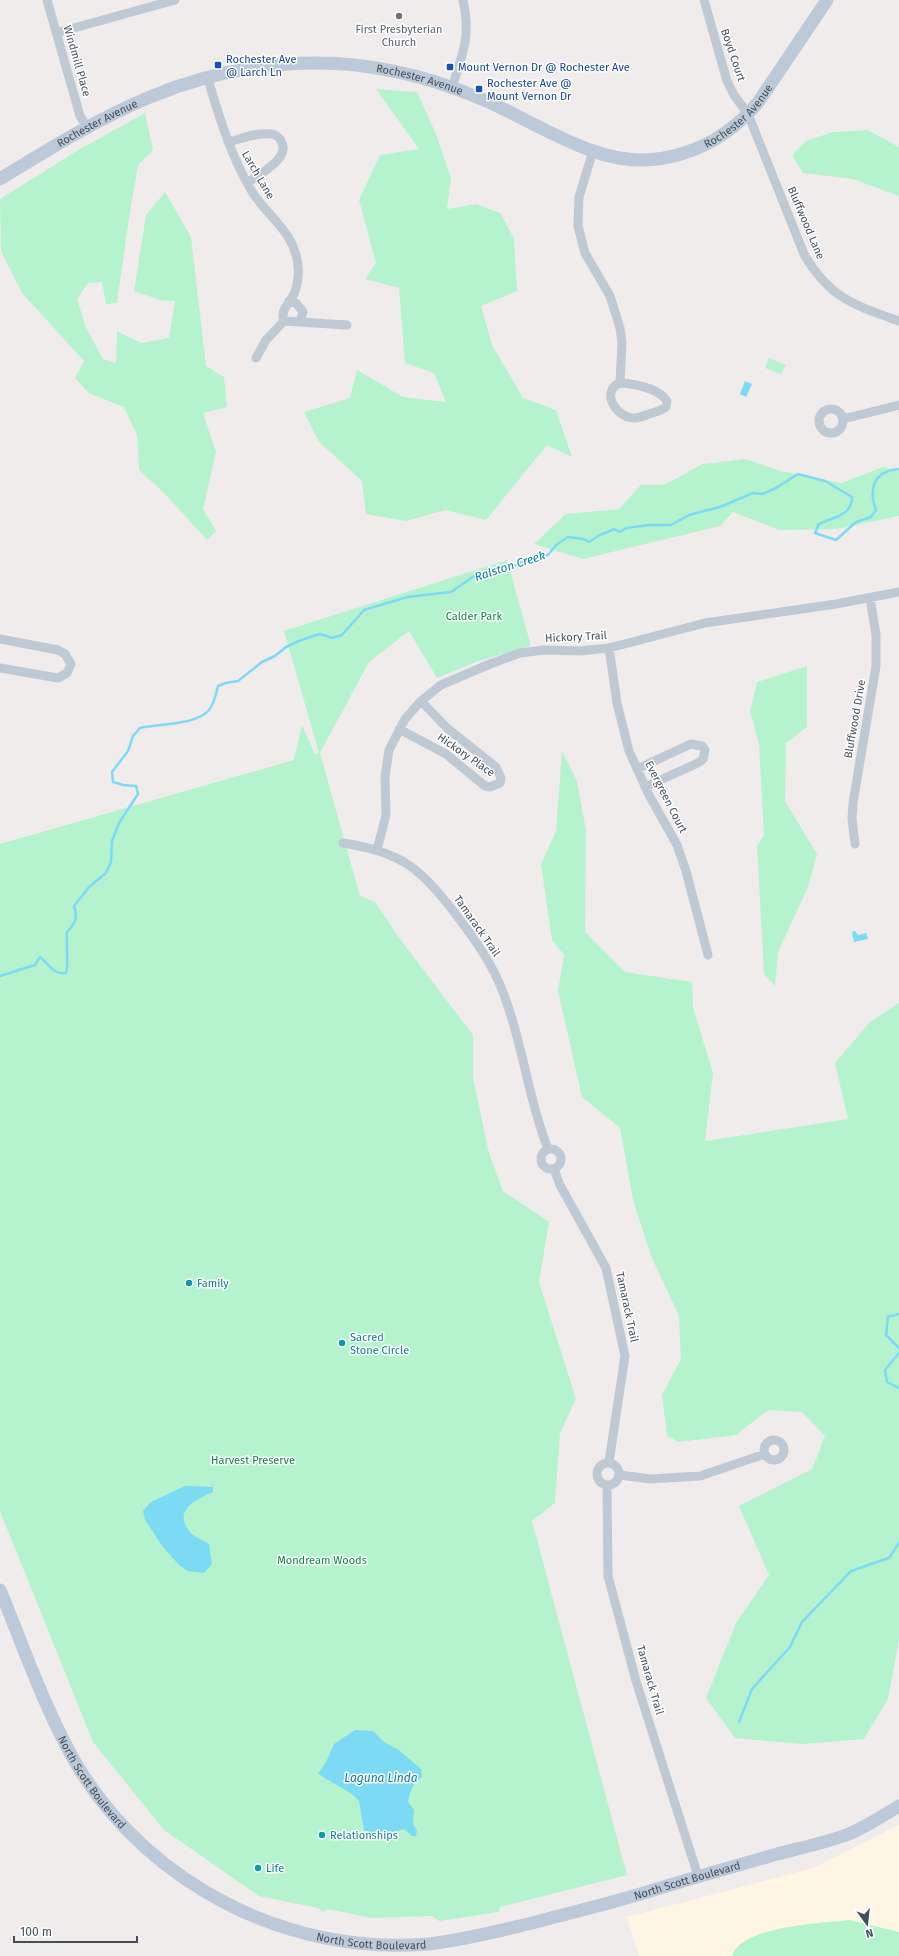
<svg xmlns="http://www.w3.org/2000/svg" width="899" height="1956" viewBox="0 0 899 1956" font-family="'Fira Sans',sans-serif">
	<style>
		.commercial { fill: #fef6e2 }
		.green { fill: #b5f3ce }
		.water { fill: #7ddaf5 }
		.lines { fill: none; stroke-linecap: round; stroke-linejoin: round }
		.stream { stroke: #7ddaf5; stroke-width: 2.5 }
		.street { stroke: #bec9d4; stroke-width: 9 }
		.secondary { stroke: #bcc9d8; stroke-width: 13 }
		.worship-dot { fill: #6b7280; stroke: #fff; stroke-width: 1.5 }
		.transit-dot { fill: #1a4fb4; stroke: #fff; stroke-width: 1.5 }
		.culture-dot { fill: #0f9aa8; stroke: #fff; stroke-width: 1.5 }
		.labels { text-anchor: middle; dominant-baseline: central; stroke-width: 3; stroke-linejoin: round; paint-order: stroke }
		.worship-label { font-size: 11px; fill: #5b616d; stroke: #fff }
		.street-label { font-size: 11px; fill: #434f5c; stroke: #fff }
		.transit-label { font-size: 11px; fill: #164399; stroke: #fff; text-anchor: start }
		.park-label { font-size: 11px; fill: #0d844a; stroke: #fff }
		.culture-label { font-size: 11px; fill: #0d838f; stroke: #fff; text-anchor: start }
		.water-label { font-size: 12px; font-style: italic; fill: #027da2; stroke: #fff }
	</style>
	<rect width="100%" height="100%" fill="#f0ecec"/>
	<path class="commercial" d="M 899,1825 L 899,1956 L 639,1956 L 627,1917 L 813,1868 Z"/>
	<path class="green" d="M 376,89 L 417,92 L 436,134 L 451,178 L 447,209 L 476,204 L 500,213 L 514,238 L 517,291 L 481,306 L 492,345 L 523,398 L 556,410 L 572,457 L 547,445 L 486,520 L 445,510 L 406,521 L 366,514 L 362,481 L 319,442 L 304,412 L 350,398 L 357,370 L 403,397 L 446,402 L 434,373 L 405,363 L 399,288 L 365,279 L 376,263 L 359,200 L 380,155 L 419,149 Z
		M 145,113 L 153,150 L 138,165 L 129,218 L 117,303 L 106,304 L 102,282 L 88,283 L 77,299 L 86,328 L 103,359 L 116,363 L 117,331 L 141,343 L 169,338 L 175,301 L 160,300 L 134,291 L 146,215 L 165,192 L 191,237 L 206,366 L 224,377 L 227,407 L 203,413 L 216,452 L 203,509 L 216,531 L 207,540 L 166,495 L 139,470 L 137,435 L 124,407 L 89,393 L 75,378 L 84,361 L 22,293 L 1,251 L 0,199 L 80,149 Z
		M 868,130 L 899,147 L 899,196 L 853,179 L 803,173 L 792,155 L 806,141 L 833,132 Z
		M 769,358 L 786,365 L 781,374 L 765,368 Z
		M 746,459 L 781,471 L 841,483 L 883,467 L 899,471 L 899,516 L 837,529 L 779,530 L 733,512 L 720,526 L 583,559 L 534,544 L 566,514 L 619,509 L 641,485 L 664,485 L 703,464 Z
		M 507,560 L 531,646 L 476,662 L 437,678 L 409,631 L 369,662 L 320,753 L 360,896 L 375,902 L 400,939 L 473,1035 L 473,1078 L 489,1153 L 503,1191 L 549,1222 L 539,1282 L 576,1399 L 560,1433 L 555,1503 L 532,1521 L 627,1875 L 500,1907 L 499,1912 L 439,1921 L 432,1916 L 372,1918 L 327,1909 L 323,1912 L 318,1908 L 259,1896 L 164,1830 L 93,1742 L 0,1511 L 0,844 L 294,760 L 302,725 L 315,754 L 319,753 L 284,631 Z
		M 807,666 L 807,727 L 786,743 L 785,801 L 817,854 L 808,887 L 778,952 L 775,986 L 764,974 L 757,846 L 764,835 L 759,744 L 750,711 L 757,682 Z
		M 562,751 L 577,781 L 586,831 L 585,932 L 625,972 L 692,982 L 693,1007 L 713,1073 L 705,1141 L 848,1119 L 835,1063 L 870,1022 L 899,1003 L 899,1640 L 888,1699 L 864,1739 L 803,1744 L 735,1738 L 706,1698 L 736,1623 L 769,1575 L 739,1506 L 812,1469 L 825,1436 L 802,1412 L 768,1410 L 736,1435 L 679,1442 L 667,1436 L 662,1395 L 681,1359 L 679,1316 L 651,1256 L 633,1200 L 620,1128 L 582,1097 L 558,991 L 564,955 L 552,940 L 541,864 L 556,831 Z
		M 850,1920 L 899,1932 L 899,1956 L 732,1956 C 740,1926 823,1923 850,1920 Z"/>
	<path class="water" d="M 745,381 L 752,384 L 746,397 L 740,394 Z
		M 853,931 L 855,931 L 858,935 L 866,933 L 868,939 L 854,942 L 852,934 Z
		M 185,1486 L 213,1487 L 213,1492 C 197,1499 172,1510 190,1532 C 194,1537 203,1540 209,1544 L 212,1564 L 204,1573 L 188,1571 L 180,1566 L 163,1547 L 145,1520 L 143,1511 L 151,1502 Z
		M 355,1730 L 373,1731 L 384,1742 L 399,1750 L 421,1769 L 422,1777 C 413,1782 410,1792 408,1802 L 414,1810 L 413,1824 L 417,1831 L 416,1836 L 412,1836 L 404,1829 C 390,1833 377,1837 364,1830 L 359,1801 L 352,1794 L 318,1774 L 326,1762 L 334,1744 Z"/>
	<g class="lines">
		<path class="stream" d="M 0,976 L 35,965 L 40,957 C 50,964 52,975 66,973 C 69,966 66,942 67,932 C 76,923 78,917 74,906 L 89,887 L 106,873 L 111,862 L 112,841 L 119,823 L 138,794 L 136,786 L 123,785 L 113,782 L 112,772 L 128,751 L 133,736 L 140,728 C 157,724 197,725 209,710 C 214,704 216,694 218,686 L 226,683 L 238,681 L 262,662 L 275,656 L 286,647 L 301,640 L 320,634 L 332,638 L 342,635 L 364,610 L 407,597 L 451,592 L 477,574 L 493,569 L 510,568 L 527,559 L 548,555 L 556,545 L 568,537 L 583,539 L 589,542 L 598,536 L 614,529 L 620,532 L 626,528 L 649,525 L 671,525 L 689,515 L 720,507 L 753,493 L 762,494 L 776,488 L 798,474 L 825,481 L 852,497 C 852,516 833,517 819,524 L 815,533 L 836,540 L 856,522 L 871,517 L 876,510 C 868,488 874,471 899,469
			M 899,1314 L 888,1317 L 886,1335 L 899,1348
			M 899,1353 L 885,1370 L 887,1382 L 899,1388
			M 739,1722 L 752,1689 L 790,1647 L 802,1622 L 851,1571 L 889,1558 L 899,1543"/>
		<path class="street" d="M 47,0 L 80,116 L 87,127
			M 704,0 L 727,81 L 734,95 L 748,114 L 804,254 C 829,298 854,305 899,321
			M 56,33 L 175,0
			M 207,76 C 219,116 230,154 251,190 C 263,211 288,228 295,252 C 300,266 299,281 294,294 C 289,305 280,309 284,321 L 266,340 L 256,358
			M 452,87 C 463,53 471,37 463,0
			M 228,142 C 241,139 257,132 271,134 C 275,134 279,137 281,141 C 292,158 258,175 247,183
			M 593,151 L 579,197 L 578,226 L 585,253 L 610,296 L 620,328 L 622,342 L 620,383
			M 289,301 L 296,303 L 303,312 L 300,322
			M 284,321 L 347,325
			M 620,383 C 635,384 658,388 667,401 L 666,407 C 661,411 655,412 649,414 C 644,416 639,418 634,418 C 616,418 600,391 620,383 Z
			M819 421a12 12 0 1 1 24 0a12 12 0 1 1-24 0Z
			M 843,419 L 899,405
			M 0,639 L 58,650 L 65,654 L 71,664 L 67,673 L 58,678 L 0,668
			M 609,648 L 617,703 L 629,751 L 649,795 L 677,845 L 686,871 L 708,955
			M 399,729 L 446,754 L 485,786 L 490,787 L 500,783 L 501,778 L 496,767 L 447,728 L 421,701
			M 637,769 L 691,744 L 702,746 L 705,750 L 703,759 L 698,763 L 645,787
			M 343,843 C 401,852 419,867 454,912 C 474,938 493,964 504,995 C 523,1044 528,1099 548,1149
			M 855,844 L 852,819 L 853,803 L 876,666 L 876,635 L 870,598
			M 377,850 L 386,815 L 385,777 L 389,750 L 405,719 L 421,701 L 441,685 L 490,664 L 520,653 L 544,650 L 580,651 L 609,648 L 705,623 L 836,604 L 899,592
			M541 1159a10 10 0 1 1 20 0a10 10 0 1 1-20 0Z
			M 554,1169 L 560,1185 L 606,1268 L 625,1356 L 609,1462
			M764 1450a10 10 0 1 1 20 0a10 10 0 1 1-20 0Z
			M597 1474a11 11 0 1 1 22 0a11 11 0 1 1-22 0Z
			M 620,1475 L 650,1479 L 700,1476 L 765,1454
			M 607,1485 L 608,1576 L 636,1681 L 698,1876"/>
		<g class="secondary">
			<path id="s1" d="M 0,179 C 104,115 190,63 317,63 C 372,63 426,76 477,97 C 516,113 553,137 593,151 C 655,174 719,150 759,101 L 827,0"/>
			<path id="s2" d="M 0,1590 C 24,1648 46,1713 78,1767 C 151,1886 290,1956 429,1944 C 464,1940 498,1931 532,1923 C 570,1913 607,1904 644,1893 C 688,1879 733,1867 777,1854 C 800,1848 824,1843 846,1835 C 865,1828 882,1816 899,1806"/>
		</g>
	</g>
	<circle class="worship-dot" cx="399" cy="16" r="4"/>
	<g class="transit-dot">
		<rect x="214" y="61" width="8" height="8" rx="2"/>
		<rect x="446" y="63" width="8" height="8" rx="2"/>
		<rect x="475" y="85" width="8" height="8" rx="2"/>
	</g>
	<g class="culture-dot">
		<circle cx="189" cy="1283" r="4"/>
		<circle cx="342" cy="1343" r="4"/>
		<circle cx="322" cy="1835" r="4"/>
		<circle cx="258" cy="1868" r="4"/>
	</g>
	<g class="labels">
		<g class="worship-label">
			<text x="399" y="29">First Presbyterian<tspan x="399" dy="13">Church</tspan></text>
		</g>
		<g class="street-label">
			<text transform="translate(733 55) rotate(71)">Boyd Court</text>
			<text transform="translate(77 61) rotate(74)">Windmill Place</text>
			<text stroke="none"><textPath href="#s1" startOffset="447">Rochester Avenue</textPath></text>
			<text stroke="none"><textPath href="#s1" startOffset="795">Rochester Avenue</textPath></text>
			<text stroke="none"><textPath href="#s1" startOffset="112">Rochester Avenue</textPath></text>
			<text transform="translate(258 175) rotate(60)">Larch Lane</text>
			<text transform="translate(806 223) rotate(67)">Bluffwood Lane</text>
			<text transform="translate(576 637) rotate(-3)">Hickory Trail</text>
			<text transform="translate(855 719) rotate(-80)">Bluffwood Drive</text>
			<text transform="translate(466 755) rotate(35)">Hickory Place</text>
			<text transform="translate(666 797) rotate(63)">Evergreen Court</text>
			<text transform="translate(477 926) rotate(55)">Tamarack Trail</text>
			<text transform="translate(627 1307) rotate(78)">Tamarack Trail</text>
			<text transform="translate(650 1680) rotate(74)">Tamarack Trail</text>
			<text stroke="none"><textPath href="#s2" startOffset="214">North Scott Boulevard</textPath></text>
			<text stroke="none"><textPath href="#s2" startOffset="873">North Scott Boulevard</textPath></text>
			<text stroke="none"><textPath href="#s2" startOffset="549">North Scott Boulevard</textPath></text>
		</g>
		<g class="transit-label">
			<text x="226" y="59">Rochester Ave<tspan x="226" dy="13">@ Larch Ln</tspan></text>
			<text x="458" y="67">Mount Vernon Dr @ Rochester Ave</text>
			<text x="487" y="83">Rochester Ave @<tspan x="487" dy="13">Mount Vernon Dr</tspan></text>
		</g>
		<g class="park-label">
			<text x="474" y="616">Calder Park</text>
			<text x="253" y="1460">Harvest Preserve</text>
			<text x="322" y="1560">Mondream Woods</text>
		</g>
		<g class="culture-label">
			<text x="197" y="1283">Family</text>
			<text x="350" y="1337">Sacred<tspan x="350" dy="13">Stone Circle</tspan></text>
			<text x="330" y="1835">Relationships</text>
			<text x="266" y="1868">Life</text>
		</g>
		<g class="water-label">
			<text transform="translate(510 566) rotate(-18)">Ralston Creek</text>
			<text x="381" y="1778">Laguna Linda</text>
		</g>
	</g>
	<g transform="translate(867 1924) rotate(165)" stroke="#ffffff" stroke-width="3" paint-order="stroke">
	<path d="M0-3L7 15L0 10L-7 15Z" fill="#434f5c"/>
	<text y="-6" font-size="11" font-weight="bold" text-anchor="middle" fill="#434f5c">N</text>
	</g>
	<path d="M14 1936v6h123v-6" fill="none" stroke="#434f5c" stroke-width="2"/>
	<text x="20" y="1936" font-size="12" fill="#434f5c" stroke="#ffffff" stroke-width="3" paint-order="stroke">100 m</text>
</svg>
